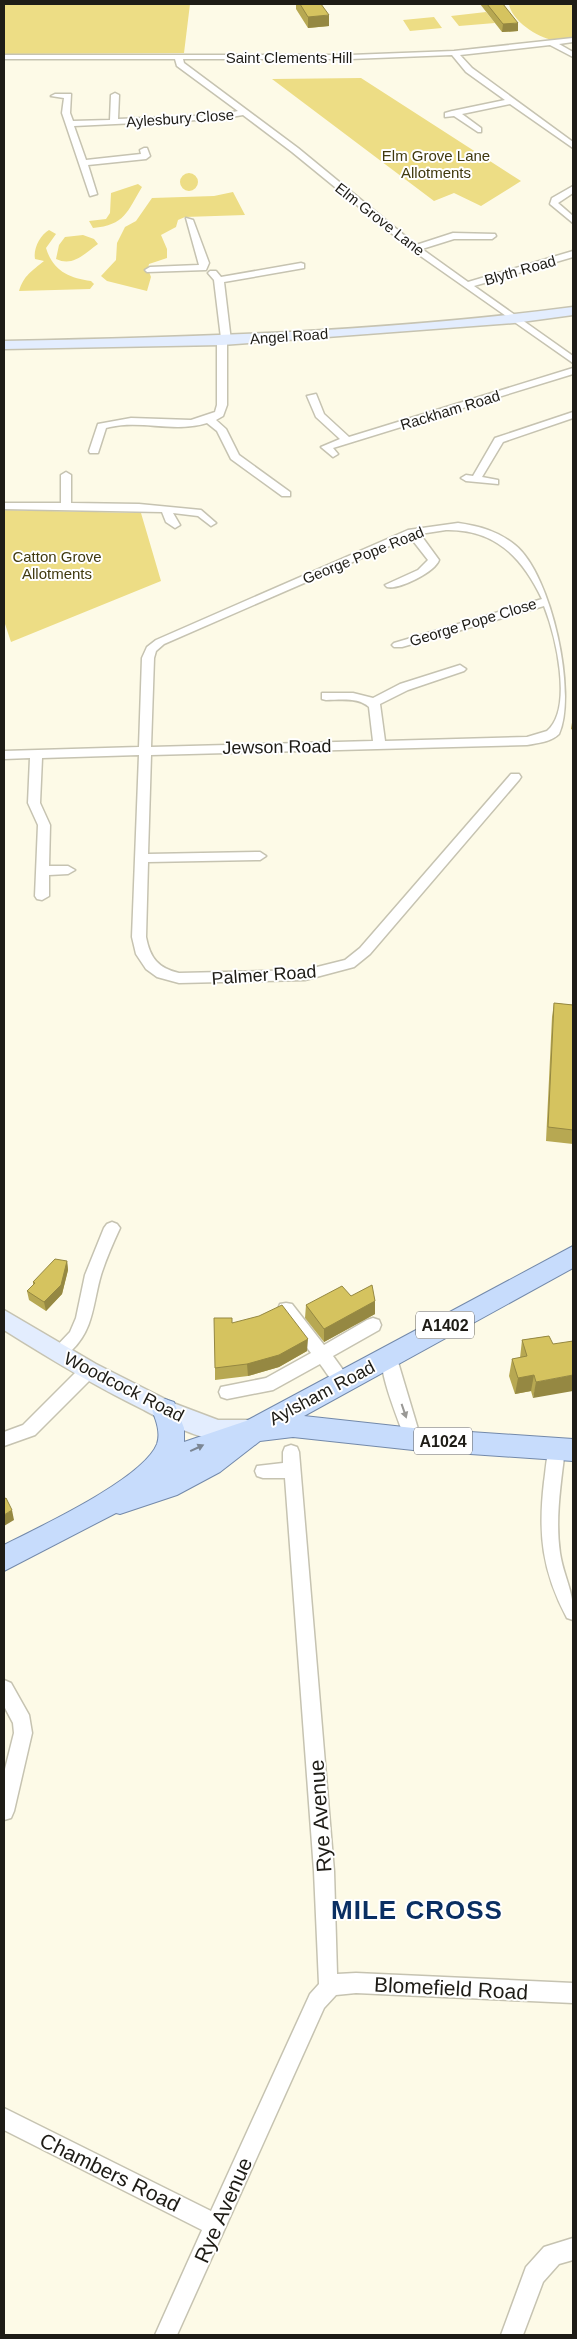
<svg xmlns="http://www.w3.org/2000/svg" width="577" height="2339" viewBox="0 0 577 2339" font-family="Arial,sans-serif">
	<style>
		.green { fill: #eddd85 }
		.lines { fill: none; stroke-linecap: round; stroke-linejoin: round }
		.street-casing { stroke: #c6c3b1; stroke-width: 3 }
		.secondary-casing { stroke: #c6c3b1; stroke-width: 3 }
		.primary-casing { stroke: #7389aa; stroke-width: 2 }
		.street { fill: #fff; fill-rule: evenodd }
		.secondary { fill: #e3edfe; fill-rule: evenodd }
		.primary { fill: #c7dcfc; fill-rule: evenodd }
		.wall { fill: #b7a852 }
		.shaded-wall { fill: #958842 }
		.building { fill: #d5c35f; stroke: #958842 }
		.oneway { fill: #9a9996 }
		.oneway2 { fill: #7b8694 }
		.labels { text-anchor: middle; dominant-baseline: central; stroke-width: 4; stroke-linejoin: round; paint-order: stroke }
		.far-street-label { font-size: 15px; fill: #1e1c16; stroke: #fff }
		.far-park-label { font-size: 15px; fill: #40390e; stroke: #fff }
		.shield { fill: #fff; stroke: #62605c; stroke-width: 1 }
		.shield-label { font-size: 16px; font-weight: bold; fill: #1e1c16 }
		.street-label { font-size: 18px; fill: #1e1c16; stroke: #fff }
		.near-street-label { font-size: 21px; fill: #1e1c16; stroke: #fff }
		.near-district-label { font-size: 26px; font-weight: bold; letter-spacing: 1px; fill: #0a2f62; stroke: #fff }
	</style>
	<rect width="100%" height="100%" fill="#fdfae7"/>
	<path class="green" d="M 4,4 L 190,4 L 184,53 L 4,54 Z
		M 509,4 L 573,4 L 573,38 C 567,39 559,41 553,40 C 538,38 511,20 509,4 Z
		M 486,12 L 495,23 L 459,26 L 451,16 Z
		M 434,17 L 442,28 L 410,31 L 403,20 Z
		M 361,78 L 521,181 L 481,206 L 454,193 L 434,201 L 272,79 Z
		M180 182a9 9 0 1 1 18 0a9 9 0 1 1-18 0Z
		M 138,184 L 142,187 C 127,212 125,225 93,228 L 89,221 L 106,219 L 110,213 L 111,193 Z
		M 233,192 L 245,215 L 185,217 L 178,220 L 176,227 L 161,235 L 167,249 L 167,258 L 149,264 L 148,269 L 151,277 L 147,291 L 107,281 L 101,276 L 116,260 L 117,243 L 125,227 L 136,221 L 152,198 L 214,196 Z
		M 49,230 L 56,234 L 46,248 C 53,271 69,278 91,281 L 94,284 L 90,289 L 19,291 C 24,275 32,271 44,261 L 35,259 C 33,249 40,235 49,230 Z
		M 83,235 L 94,239 L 98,244 C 84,254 73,267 56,259 L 59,245 L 65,237 Z
		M 4,510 L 141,513 L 161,581 L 11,642 L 4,621 Z"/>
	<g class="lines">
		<g class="street-casing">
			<path id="street" d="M 573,38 L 573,42 L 559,44 L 573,52 L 573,57 L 550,45 L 460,55 L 472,68 L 573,142 L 573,148 L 510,104 L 462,114 L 481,128 L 481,132 L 478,132 L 454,116 L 445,117 L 445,113 L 452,111 L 505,100 L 466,72 L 452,55 L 350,59 L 183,59 L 184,63 L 298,148 L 416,245 L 453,233 L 495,234 L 496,236 L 492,239 L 454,239 L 422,249 L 468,282 L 573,251 L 573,257 L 474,286 L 573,356 L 573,363 L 412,250 L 292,152 L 243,115 L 219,119 L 74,126 L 86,160 L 141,154 L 140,150 L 144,148 L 147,148 L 150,156 L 146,159 L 88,165 L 97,194 L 90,196 L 62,113 L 64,98 L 51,96 L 55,94 L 71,94 L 70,113 L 73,121 L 110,120 L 111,95 L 115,93 L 119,95 L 118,119 L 219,115 L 238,111 L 177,66 L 175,59 L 4,59 L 4,55 L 350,55 L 454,51 Z
				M 573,186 L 573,193 L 558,203 L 573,216 L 573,223 L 550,204 L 552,198 Z
				M 186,218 L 193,220 L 209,263 L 206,270 L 147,272 L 145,270 L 150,267 L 199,265 Z
				M 301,263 L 304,264 L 304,268 L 224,282 L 231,341 L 227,344 L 227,405 L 223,416 L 216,420 L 226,429 L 239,455 L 290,492 L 290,496 L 282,496 L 231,459 L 217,431 L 207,423 C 175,433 142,420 110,427 L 106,428 L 98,453 L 90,453 L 89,451 L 98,424 L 131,418 L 191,420 L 215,412 L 217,405 L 217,341 L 221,338 L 214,280 L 208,273 L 210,271 L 216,271 L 221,277 Z
				M 573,368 L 573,374 L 333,448 L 338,454 L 333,457 L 321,447 L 340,439 L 316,417 L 307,396 L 316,394 L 324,414 L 349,437 Z
				M 573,412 L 573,418 L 503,442 L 482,477 L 498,480 L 498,484 L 466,481 L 461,478 L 466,475 L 473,476 L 495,438 Z
				M 66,472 L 71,475 L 71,503 L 139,504 L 201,510 L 216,523 L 211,526 L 198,516 L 173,513 L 180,525 L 175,528 L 166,522 L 162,512 L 4,509 L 4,503 L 61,503 L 61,475 Z
				M 458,523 C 479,526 498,531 515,545 C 552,575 577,694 559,734 C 551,742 538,743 527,745 L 151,755 L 148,854 L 260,852 L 266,856 L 260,860 L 148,862 L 146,937 C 150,958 158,968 179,973 L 305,970 L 345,960 L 360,948 L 511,774 L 519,774 L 521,777 L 519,780 L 370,954 L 354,967 L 305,980 L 179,983 L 157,977 L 146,969 L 136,954 L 132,937 L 139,755 L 42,758 L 40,803 L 50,825 L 49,866 L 68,866 L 75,870 L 68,874 L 49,875 L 49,896 L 42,900 L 37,899 L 35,896 L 38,825 L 28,803 L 30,758 L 4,759 L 4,751 L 139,747 L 142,658 L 147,647 L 156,640 L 408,530 ZM 446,530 C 495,529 522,557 542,599 L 394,643 L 392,645 L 394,647 L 402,647 L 544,606 C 555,634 574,708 547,731 L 527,737 L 385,741 L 380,704 L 408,690 L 464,671 L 466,669 L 460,665 L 400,684 L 373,698 L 353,693 L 322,693 L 322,699 L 326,700 C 340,700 358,697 369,707 L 373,741 L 151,747 L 154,658 L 156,651 L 164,644 L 410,537 L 428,560 L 418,570 L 385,585 L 387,587 C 399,590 435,572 439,560 L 420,534 Z
				M 112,1222 L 117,1224 L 120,1228 C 113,1243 106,1259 101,1275 C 93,1302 94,1329 72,1350 C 65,1356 62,1361 52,1358 L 50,1353 L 70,1332 L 76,1318 L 85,1275 L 104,1228 L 107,1224 Z
				M 286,1303 L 292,1304 L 324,1345 L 367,1320 L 373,1318 L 379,1320 L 381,1325 L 379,1330 L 333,1356 L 351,1381 L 349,1386 C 335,1391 328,1374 320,1364 L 273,1390 L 227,1399 L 221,1397 L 219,1392 L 221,1387 L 266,1378 L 311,1353 L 278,1309 L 280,1304 Z
				M 389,1350 L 395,1352 L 421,1439 L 419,1444 L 413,1446 L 407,1444 L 405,1439 C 399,1421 376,1368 383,1352 Z
				M 88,1364 L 94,1366 L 96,1371 L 94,1376 L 35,1435 L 4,1446 L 4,1432 L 23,1425 L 82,1366 Z
				M 557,1442 L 563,1444 L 565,1449 C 561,1483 555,1519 560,1553 C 564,1579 575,1592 573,1620 L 567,1618 C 542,1571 538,1534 544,1482 C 546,1470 546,1455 551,1444 Z
				M 291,1445 L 297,1447 L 299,1452 L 334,1871 L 337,1974 L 356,1973 L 573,1983 L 573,2003 L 356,1993 L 336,1995 L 324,2008 L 177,2335 L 155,2335 L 202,2230 L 4,2130 L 4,2108 L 211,2211 L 310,1994 L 319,1984 L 314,1871 L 285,1478 L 263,1478 L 257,1476 L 255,1471 L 257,1466 L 283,1463 L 283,1452 L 285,1447 Z
				M 4,1680 L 11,1683 L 29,1715 L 32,1733 L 14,1811 L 11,1818 L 4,1820 L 4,1773 L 14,1733 L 13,1723 L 4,1706 Z
				M 573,2238 L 573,2260 L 559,2264 L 543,2282 L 523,2335 L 501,2335 L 526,2267 L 544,2247 Z"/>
		</g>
		<g class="secondary-casing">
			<path id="secondary" d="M 573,307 L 573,315 L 514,323 L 222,345 L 4,349 L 4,341 C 194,337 385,332 573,307 Z
				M 4,1310 L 96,1364 L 173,1403 L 218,1420 L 248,1420 L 256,1423 L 260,1430 L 256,1437 C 245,1441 230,1442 218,1440 C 193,1437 166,1422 144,1410 C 95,1386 50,1359 4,1330 Z"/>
		</g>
		<g class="primary-casing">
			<path id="primary" d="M 573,1246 L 573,1268 L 304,1416 L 413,1428 L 573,1439 L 573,1461 L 413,1450 L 293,1437 L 260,1441 L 220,1472 L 177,1495 L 120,1514 L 116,1513 L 4,1571 L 4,1545 C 39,1527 143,1479 157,1444 C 161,1433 156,1420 152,1410 L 156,1402 L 165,1399 L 174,1402 L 184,1428 L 184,1442 L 246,1421 Z"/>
		</g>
		<use href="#street" class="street"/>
		<use href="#secondary" class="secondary"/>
		<use href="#primary" class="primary"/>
	</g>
	<path class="wall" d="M 296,4 L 321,4 L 329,26 L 308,28 L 296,9 Z
		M 480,4 L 503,4 L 518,31 L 502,32 Z
		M 573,716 L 573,730 L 571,729 Z
		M 554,1003 L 573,1005 L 573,1144 L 546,1141 L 552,1017 Z
		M 67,1261 L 68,1270 L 62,1294 L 46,1311 L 29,1300 L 27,1291 L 33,1285 L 33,1282 Z
		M 351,1296 L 375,1301 L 375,1314 L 324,1342 L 305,1318 L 306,1305 Z
		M 232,1323 L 307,1351 L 279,1367 L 248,1376 L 215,1380 L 215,1368 Z
		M 549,1336 L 533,1398 L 531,1391 L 515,1394 L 509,1376 L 512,1359 L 520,1358 L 522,1340 Z"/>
	<path class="shaded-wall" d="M 329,15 L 329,26 L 308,28 L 308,17 Z
		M 518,23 L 518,31 L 502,32 L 503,24 Z
		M 67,1261 L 68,1270 L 62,1294 L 46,1311 L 44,1302 Z
		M 375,1301 L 375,1314 L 324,1342 L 324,1329 Z
		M 308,1339 L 307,1351 L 279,1367 L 248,1376 L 247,1364 Z
		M 534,1375 L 531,1391 L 515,1394 L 518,1378 Z
		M 573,1375 L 573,1391 L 533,1398 L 536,1382 Z
		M 12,1510 L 14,1520 L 4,1526 L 4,1515 Z"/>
	<path class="building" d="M 300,4 L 321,4 L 329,15 L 308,17 Z
		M 487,4 L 503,4 L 518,23 L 503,24 Z
		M 554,1003 L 573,1005 L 573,1130 L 548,1127 Z
		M 55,1259 L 67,1261 L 61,1285 L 44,1302 L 27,1291 L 35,1283 L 33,1282 Z
		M 372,1285 L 375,1301 L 324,1329 L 306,1305 L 342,1286 L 351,1296 Z
		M 282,1305 L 308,1339 L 279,1355 L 247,1364 L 215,1368 L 214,1318 L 232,1318 L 232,1323 L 259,1316 Z
		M 549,1336 L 553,1344 L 573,1341 L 573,1375 L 536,1382 L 534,1375 L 518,1378 L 512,1359 L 527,1356 L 522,1340 Z
		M 6,1498 L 12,1510 L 4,1515 L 4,1499 Z"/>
	<defs><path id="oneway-solid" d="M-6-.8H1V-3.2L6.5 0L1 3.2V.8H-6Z" transform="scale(1.25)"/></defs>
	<use class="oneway" href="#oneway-solid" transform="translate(404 1411) rotate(71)"/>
	<use class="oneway2" href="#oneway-solid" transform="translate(197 1448) rotate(-25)"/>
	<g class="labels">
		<g class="far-street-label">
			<text x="289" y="57">Saint Clements Hill</text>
			<text transform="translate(180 118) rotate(-4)">Aylesbury Close</text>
			<text transform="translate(380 219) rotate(38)">Elm Grove Lane</text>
			<text transform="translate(520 270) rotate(-16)">Blyth Road</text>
			<text transform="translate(289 336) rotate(-4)">Angel Road</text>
			<text transform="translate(450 410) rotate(-17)">Rackham Road</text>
			<text transform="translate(363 555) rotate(-22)">George Pope Road</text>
			<text transform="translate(473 622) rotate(-17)">George Pope Close</text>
		</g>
		<g class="far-park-label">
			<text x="436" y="155">Elm Grove Lane<tspan x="436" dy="17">Allotments</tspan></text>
			<text x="57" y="556">Catton Grove<tspan x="57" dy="17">Allotments</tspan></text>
		</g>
		<g class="shield">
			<rect x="416" y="1311.5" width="58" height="27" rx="4"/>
			<rect x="414" y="1427.5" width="58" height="27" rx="4"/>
		</g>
		<g class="shield-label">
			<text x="445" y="1325">A1402</text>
			<text x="443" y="1441">A1024</text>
		</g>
		<g class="street-label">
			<text transform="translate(277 747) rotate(-1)">Jewson Road</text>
			<text transform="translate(264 975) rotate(-4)">Palmer Road</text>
			<text transform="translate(124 1387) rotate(27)">Woodcock Road</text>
			<text transform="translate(322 1393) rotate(-28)">Aylsham Road</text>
		</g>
		<g class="near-street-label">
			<text transform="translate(320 1816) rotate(-94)">Rye Avenue</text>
			<text transform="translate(451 1988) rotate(3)">Blomefield Road</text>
			<text transform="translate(110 2172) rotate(26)">Chambers Road</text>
			<text transform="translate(223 2210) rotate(-66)">Rye Avenue</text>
		</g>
		<g class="near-district-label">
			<text x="417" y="1910">MILE CROSS</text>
		</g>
	</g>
	<rect width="577" height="2339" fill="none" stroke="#1e1c16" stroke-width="10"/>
</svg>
